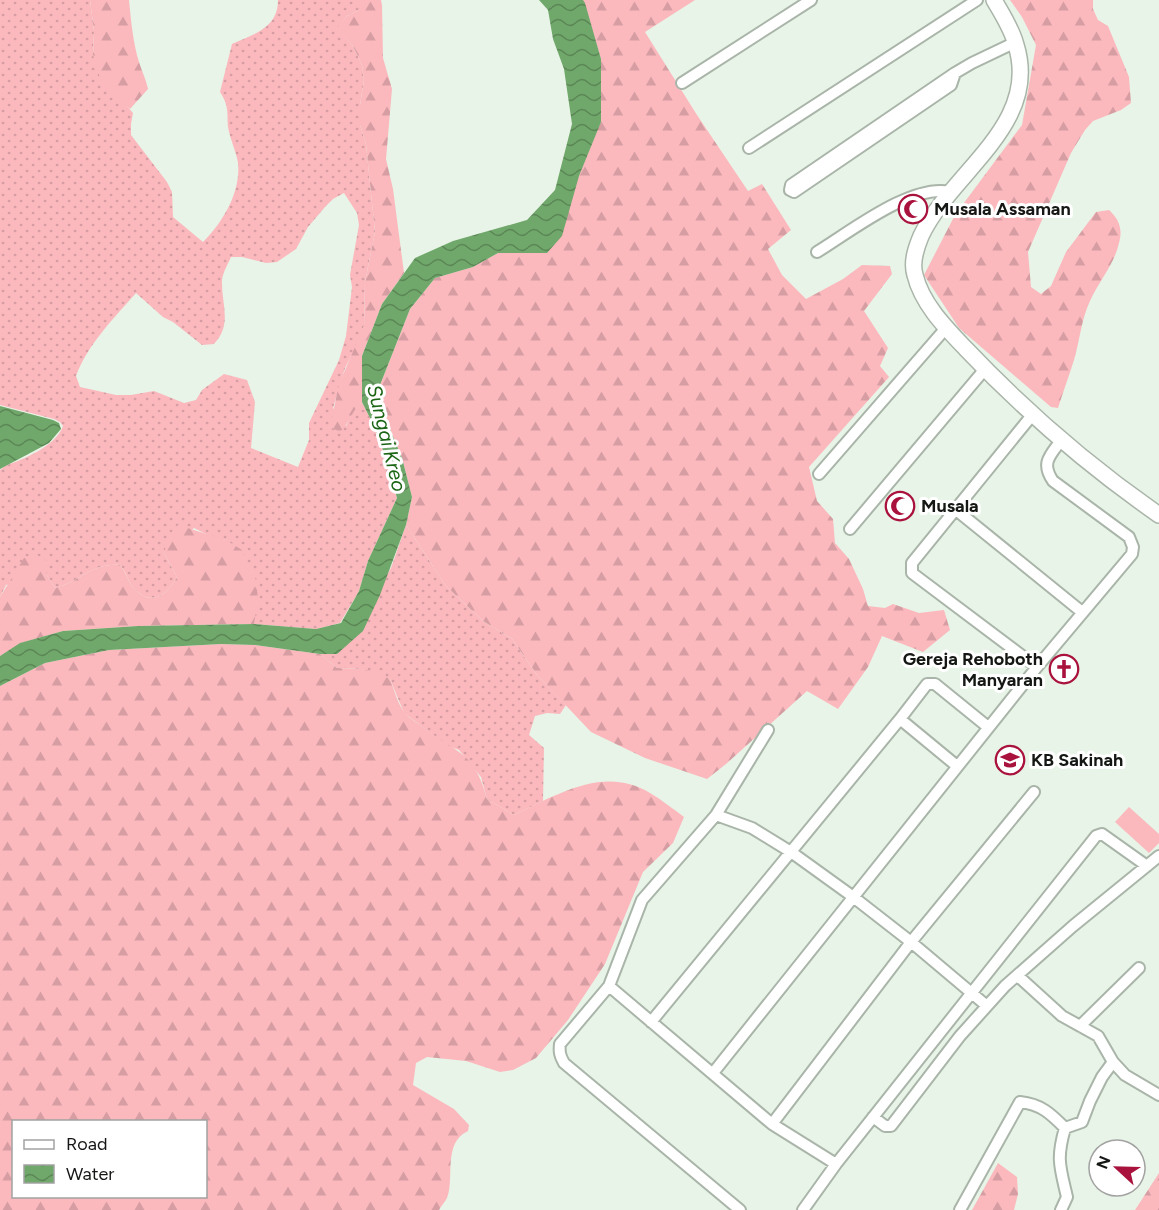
<svg xmlns="http://www.w3.org/2000/svg" width="1159" height="1210" viewBox="0 0 1159 1210" font-family="Figtree,sans-serif">
	<style>
		.grass { fill: url(#grass-dots); fill-rule: evenodd }
		.forest { fill: url(#forest-firs); fill-rule: evenodd }
		.garden { fill: #fbb9be }
		.water { fill: url(#water-waves) }
		.lines { fill: none; stroke-linecap: round; stroke-linejoin: round }
		.minor-casing { stroke: #aab5a9; stroke-width: 14 }
		.secondary-casing { stroke: #aab5a9; stroke-width: 18 }
		.minor { stroke: #fff; stroke-width: 10 }
		.secondary { stroke: #fff; stroke-width: 15 }
		.labels { text-anchor: middle; dominant-baseline: central; stroke-width: 6; stroke-linejoin: round; paint-order: stroke }
		.poi-label { font-size: 18px; font-weight: bold; fill: #141713; stroke: #fff; text-anchor: start }
		.water-label { font-size: 20px; font-style: italic; fill: #1a6513; stroke: #fff }
	</style>
	<defs>
		<pattern id="grass-dots" width="8" height="8" patternUnits="userSpaceOnUse" patternTransform="scale(1.5)"><rect width="8" height="8" fill="#fbb9be"/><path d="M2 2h.1M6 6h.1" fill="none" stroke="#d69ea2" stroke-width="1.8" stroke-linecap="round"/></pattern>
		<pattern id="forest-firs" width="22" height="20" patternUnits="userSpaceOnUse" patternTransform="scale(1.5)"><rect width="22" height="20" fill="#fbb9be"/><path d="M5 1l3.5 6h-7zM16 11l3.5 6h-7z" fill="#d69ea2"/></pattern>
		<pattern id="water-waves" width="16" height="10" patternUnits="userSpaceOnUse" patternTransform="scale(1.5)"><rect width="16" height="10" fill="#70a76a"/><path d="M0 5q4-4 8 0t8 0" fill="none" stroke="#5b8756"/></pattern>
	</defs>
	<rect width="100%" height="100%" fill="#e8f4e7"/>
	<path class="grass" d="M 0,0 L 90,0 L 94,31 L 93,55 L 125,104 L 133,113 L 131,124 L 131,135 L 167,182 L 172,192 L 173,217 L 203,242 C 223,222 241,192 238,163 C 236,151 230,139 228,127 C 227,111 229,106 220,92 L 232,44 C 254,34 278,28 278,0 L 359,0 L 359,10 L 347,16 L 338,28 L 353,46 L 362,65 L 364,80 L 360,105 L 360,125 L 366,144 L 375,232 L 365,282 L 364,326 L 358,343 L 345,368 L 333,408 L 346,426 L 353,410 L 362,402 L 374,426 L 388,464 L 397,498 L 368,561 L 359,591 L 340,623 L 316,629 L 254,624 L 254,618 L 226,540 L 214,538 L 194,528 L 164,553 L 177,577 C 167,596 149,608 132,586 C 127,579 127,573 120,565 C 91,563 80,582 55,588 L 46,574 L 6,585 L 0,597 L 0,470 L 5,466 C 24,459 56,446 63,426 L 60,422 L 54,419 L 0,405 ZM 344,193 L 357,213 L 359,225 L 350,275 L 352,287 L 346,336 L 339,360 L 309,423 L 309,440 L 298,467 L 251,448 L 255,402 L 247,380 L 224,374 L 202,390 L 196,400 L 184,403 L 154,391 L 131,395 L 116,395 L 80,387 L 76,376 C 88,344 114,318 136,293 L 163,317 L 173,322 L 202,345 L 214,344 C 233,324 221,304 222,280 C 223,272 228,264 231,257 L 242,257 L 266,263 L 277,262 L 296,249 L 308,227 L 325,207 L 333,199 Z
		M 406,525 L 446,586 L 483,621 L 512,639 L 538,676 L 566,705 L 560,714 L 547,713 L 535,716 L 529,735 L 544,748 L 543,801 L 514,815 L 487,799 L 481,777 L 459,750 L 446,745 L 404,713 L 390,679 L 361,669 L 337,668 L 320,654 L 337,654 L 391,568 Z"/>
	<path class="forest" d="M 90,0 L 129,0 C 131,20 133,43 139,62 C 142,72 146,79 148,89 L 130,109 L 106,89 L 100,78 L 93,55 L 94,31 Z
		M 359,0 L 381,0 L 382,5 L 383,58 L 392,89 L 386,159 L 393,189 L 404,273 L 382,304 L 362,356 L 362,402 C 351,412 350,422 340,432 L 330,427 L 339,384 L 364,326 L 365,282 L 375,232 L 366,144 L 360,125 L 360,105 L 364,80 L 362,65 L 353,46 L 337,28 L 347,16 L 359,10 Z
		M 583,0 L 695,0 L 645,32 L 697,115 L 748,191 L 762,184 L 791,230 L 768,249 L 782,275 L 806,299 L 843,279 L 862,265 L 890,266 L 892,274 L 864,311 L 888,348 L 880,366 L 889,377 L 809,467 L 817,501 L 833,519 L 835,543 L 849,559 L 863,589 L 868,606 L 885,608 L 893,604 L 919,613 L 944,610 L 950,630 L 923,652 L 882,636 L 868,667 L 838,709 L 807,691 L 726,764 L 707,779 L 645,758 L 591,732 L 538,676 L 512,639 L 483,621 L 446,586 L 406,525 L 412,497 L 402,458 L 386,420 L 380,385 L 410,309 L 435,278 L 473,267 L 498,253 L 547,253 L 601,121 L 601,59 Z
		M 1010,0 L 1093,0 L 1093,9 L 1098,20 L 1108,26 L 1129,77 L 1131,103 L 1121,110 L 1093,121 L 1085,130 L 1071,153 L 1028,252 L 1031,287 L 1041,294 L 1051,286 L 1066,252 L 1096,212 L 1109,210 C 1119,219 1123,229 1119,243 C 1114,265 1099,281 1090,301 C 1081,320 1080,340 1074,360 C 1069,376 1063,392 1058,408 L 1051,407 L 959,328 L 924,275 L 955,215 L 1022,125 L 1036,45 L 1022,17 Z
		M 178,525 L 226,540 L 242,550 L 256,580 L 258,599 L 254,624 L 138,626 L 63,631 L 21,643 L 0,656 L 0,597 L 24,558 L 37,555 L 47,561 L 46,574 L 55,588 C 80,582 91,563 120,565 C 127,574 127,579 132,586 C 149,608 167,596 177,577 L 164,553 L 169,535 Z
		M 221,644 L 255,645 L 320,654 L 337,668 L 361,669 L 375,672 L 390,679 C 394,689 398,705 405,713 C 410,719 418,723 424,728 C 460,755 474,752 487,799 L 514,815 C 557,795 604,765 650,793 C 662,800 673,809 684,817 L 673,843 L 643,872 L 605,964 L 568,1020 L 536,1058 L 513,1070 L 500,1072 L 466,1061 L 427,1057 L 416,1063 L 413,1085 L 454,1109 L 469,1125 L 468,1131 C 442,1143 455,1179 447,1198 C 445,1202 441,1206 439,1210 L 0,1210 L 0,686 L 45,663 L 109,650 ZM 14,1122 L 206,1122 L 206,1196 L 14,1196 Z
		M 998,1163 L 1017,1177 L 1018,1194 L 1014,1210 L 972,1210 Z
		M 1159,1173 L 1159,1210 L 1135,1210 Z"/>
	<path class="garden" d="M 1129,807 L 1159,834 L 1159,843 L 1149,853 L 1115,822 Z"/>
	<path class="water" d="M 539,0 L 583,0 L 585,3 L 601,59 L 601,122 L 579,176 L 562,236 L 547,253 L 498,253 L 473,267 L 435,278 L 410,309 L 380,385 L 386,420 L 402,458 L 412,497 L 406,525 L 380,595 L 363,631 L 337,654 L 320,654 L 255,645 L 221,644 L 109,650 L 45,663 L 0,686 L 0,656 L 20,643 L 63,631 L 138,626 L 254,624 L 316,629 L 341,623 L 359,591 L 368,561 L 397,498 L 388,464 L 374,426 L 362,402 L 362,356 L 382,304 L 415,258 L 453,241 L 527,220 L 555,190 L 572,124 L 564,69 L 553,39 L 548,10 Z
		M 0,406 L 53,420 L 59,423 L 61,429 L 49,443 L 0,469 Z"/>
	<g class="lines">
		<g class="minor-casing">
			<path id="minor" d="M 955,73 L 951,85 L 794,192 L 790,190 L 791,185 L 955,73 L 972,63 L 1016,42
				M 682,83 L 811,0
				M 749,148 L 977,0
				M 817,252 C 850,232 912,183 950,192
				M 1033,414 L 912,563 L 912,573 L 1037,667
				M 819,474 L 946,328
				M 955,509 L 1082,612
				M 850,529 L 985,369
				M 900,719 L 957,766
				M 716,815 L 752,828 L 791,852 L 852,896 L 911,942 L 987,1006
				M 1018,976 L 1062,1016 L 1098,1036 L 1113,1062 L 1125,1075 L 1159,1095
				M 609,986 L 772,1124 L 836,1164
				M 651,1022 L 900,719 L 927,684 L 935,684 L 988,727
				M 1080,1026 L 1139,968
				M 713,1073 L 1037,667 L 1132,554 L 1133,547 L 1129,537 L 1053,481 C 1040,462 1051,455 1062,439
				M 873,1117 L 885,1126 L 891,1126 L 960,1036 L 1005,986 L 1073,926 L 1159,856
				M 772,1124 L 911,942 L 1034,792
				M 740,1210 L 564,1063 C 560,1056 559,1052 560,1044 L 609,986 L 642,900 L 716,815 L 768,730
				M 803,1210 L 836,1164 L 1096,836 L 1102,834 L 1147,866
				M 960,1210 L 1020,1102 C 1041,1104 1051,1114 1065,1128 L 1082,1122 L 1090,1101 L 1102,1077 L 1113,1062
				M 1061,1210 L 1067,1197 C 1060,1167 1056,1159 1065,1128"/>
		</g>
		<g class="secondary-casing">
			<path id="secondary" d="M 994,0 C 1002,14 1012,29 1016,45 C 1041,125 951,172 921,236 C 916,248 911,262 915,275 C 922,304 946,328 966,349 C 1024,410 1090,467 1159,515"/>
		</g>
		<use href="#minor" class="minor"/>
		<use href="#secondary" class="secondary"/>
	</g>
	<defs>
		<g id="mosque-ring" transform="scale(1.5)"><circle r="9.5" fill="#fff" stroke="#a9123c" stroke-width="1.5"/><path d="M3.5-4.9A6 6 0 1 0 3.5 4.9A5 5 0 1 1 3.5-4.9Z" fill="#a9123c"/></g>
		<g id="church-ring" transform="scale(1.5)"><circle r="9.5" fill="#fff" stroke="#a9123c" stroke-width="1.5"/><path d="M-1.2-6h2.4v3.5h3.3v2.4h-3.3V6h-2.4V-.1h-3.3v-2.4h3.3Z" fill="#a9123c"/></g>
		<g id="school-ring" transform="scale(1.5)"><circle r="9.5" fill="#fff" stroke="#a9123c" stroke-width="1.5"/><path d="M0-5L7-2L0 1L-7-2ZM-4 1L0 2.5L4 1V4Q0 6-4 4Z" fill="#a9123c"/></g>
	</defs>
	<g fill-rule="evenodd">
		<use href="#mosque-ring" x="913" y="209"/>
		<use href="#mosque-ring" x="900" y="506"/>
		<use href="#church-ring" x="1064" y="669"/>
		<use href="#school-ring" x="1010" y="760"/>
	</g>
	<g class="labels">
		<g class="poi-label">
			<text x="934" y="209">Musala Assaman</text>
			<text x="921" y="506">Musala</text>
			<text x="1043" y="659" text-anchor="end">Gereja Rehoboth<tspan x="1043" dy="21">Manyaran</tspan></text>
			<text x="1031" y="760">KB Sakinah</text>
		</g>
		<g class="water-label">
			<text transform="translate(387 438) rotate(76)">Sungai Kreo</text>
		</g>
	</g>
	<rect x="12" y="1120" width="195" height="78" fill="#ffffff" stroke="#a1a2a1" stroke-width="1.5"/>
	<rect x="24" y="1140" width="30" height="9" fill="#ffffff" stroke="#a1a2a1" stroke-width="1.5"/>
	<text x="66" y="1150" font-size="18" fill="#141713">Road</text>
	<rect x="24" y="1165" width="30" height="18" fill="url(#water-waves)" stroke="#a1a2a1" stroke-width="1.5"/>
	<text x="66" y="1180" font-size="18" fill="#141713">Water</text>
	<g transform="translate(1117 1168) rotate(292)"><circle r="28" fill="#ffffff" stroke="#a1a2a1" stroke-width="1.5"/>
	<path d="M0-4.5L10 22L0 15L-10 22Z" fill="#a9123c"/>
	<text y="-9" font-size="16" font-weight="bold" text-anchor="middle" fill="#141713">N</text>
	</g>
</svg>
